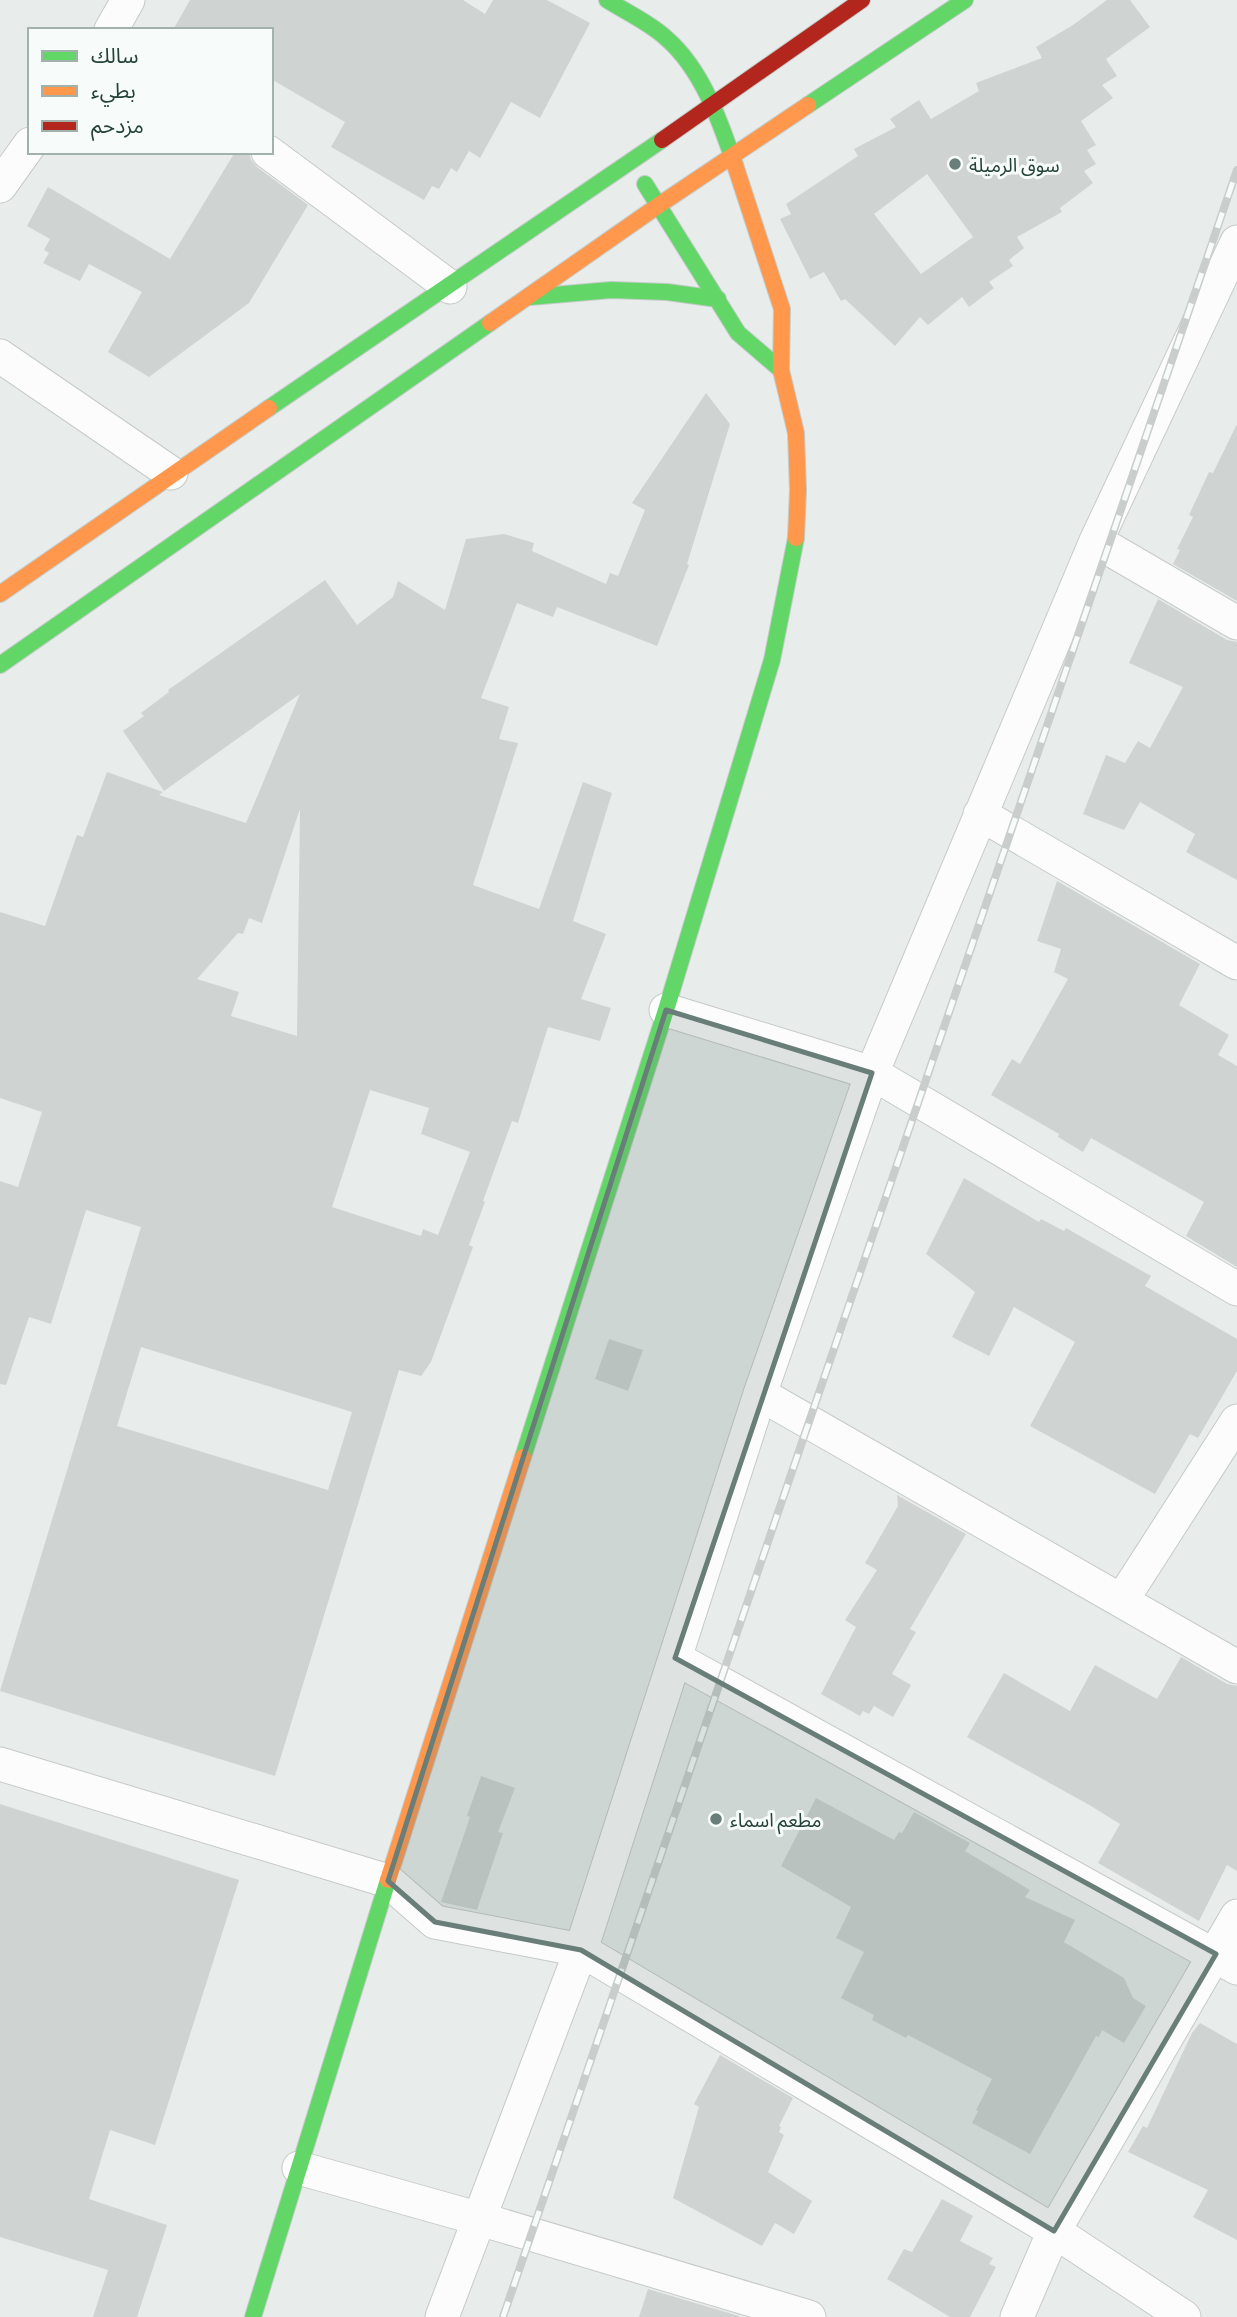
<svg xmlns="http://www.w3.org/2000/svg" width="1237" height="2317" viewBox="0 0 1237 2317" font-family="Barlow,'Noto Sans Arabic',sans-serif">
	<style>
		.building { fill: #cfd4d2; fill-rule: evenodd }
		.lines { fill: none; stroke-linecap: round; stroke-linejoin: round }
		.street-casing { stroke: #c5cac8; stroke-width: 35 }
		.fast-casing { stroke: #c3cbc8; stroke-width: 18 }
		.slow-casing { stroke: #c3cbc8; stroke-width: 18 }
		.jam-casing { stroke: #c3cbc8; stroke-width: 18 }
		.street { stroke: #fcfcfc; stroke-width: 33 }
		.fast { stroke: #63d668; stroke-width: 16 }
		.slow { stroke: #ff974d; stroke-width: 16 }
		.jam { stroke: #b3261e; stroke-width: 16 }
		.rail-casing { stroke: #c9cdcc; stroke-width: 8 }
		.rail { stroke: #f7fbf9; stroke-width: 5; stroke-dasharray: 16; stroke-linecap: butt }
		.marked { fill: #697e78; fill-opacity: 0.2; stroke: #697e78; stroke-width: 5; stroke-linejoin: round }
		.poi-dot { fill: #697e78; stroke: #f7fbf9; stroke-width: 2.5 }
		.labels { text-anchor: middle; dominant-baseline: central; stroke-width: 6; stroke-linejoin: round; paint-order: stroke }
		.poi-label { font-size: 19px; fill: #24423a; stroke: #f7fbf9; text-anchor: start }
	</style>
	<rect width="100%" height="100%" fill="#e8edeb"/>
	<path class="building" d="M 190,0 L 463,0 L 485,14 L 493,0 L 547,0 L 590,23 L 540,118 L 511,102 L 480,158 L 469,151 L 457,172 L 451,168 L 439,189 L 432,186 L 424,200 L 331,147 L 345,122 L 271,79 L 271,30 L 173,30 Z
		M 1107,0 L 1130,0 L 1150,27 L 1106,59 L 1117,76 L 1102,85 L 1113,98 L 1081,121 L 1096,145 L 1087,150 L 1096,164 L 1084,171 L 1093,183 L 1060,208 L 1062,212 L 1017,237 L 1024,248 L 1009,260 L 1013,266 L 989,282 L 994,288 L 969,307 L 962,297 L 928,325 L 920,317 L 895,346 L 845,299 L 841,301 L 824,272 L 810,279 L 780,219 L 791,214 L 786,204 L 858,156 L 854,149 L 896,127 L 890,119 L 919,100 L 931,119 L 979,91 L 976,83 L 1042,58 L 1036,47 L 1073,25 ZM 927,174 L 973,237 L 921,274 L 874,214 Z
		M 235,152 L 249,152 L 251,160 L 257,167 L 308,205 L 249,303 L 149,377 L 108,352 L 142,292 L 89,264 L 80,281 L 43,263 L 49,253 L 44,250 L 50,239 L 27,226 L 48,187 L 170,259 Z
		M 706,393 L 730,424 L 687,564 L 689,565 L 657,646 L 557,607 L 553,617 L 517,603 L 481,698 L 509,707 L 499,739 L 518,743 L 473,885 L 539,909 L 583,782 L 612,793 L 573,921 L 606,934 L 581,999 L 611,1008 L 600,1041 L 548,1027 L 518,1123 L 512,1121 L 483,1201 L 485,1202 L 469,1245 L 473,1247 L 431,1362 L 421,1376 L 399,1370 L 275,1776 L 0,1691 L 141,1227 L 86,1210 L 51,1324 L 29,1317 L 6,1385 L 0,1384 L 0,1181 L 18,1187 L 42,1112 L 0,1098 L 0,912 L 45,926 L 77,835 L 83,837 L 107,772 L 163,792 L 159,795 L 246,823 L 300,694 L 164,791 L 123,731 L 144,716 L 141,713 L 169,692 L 168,690 L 325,580 L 357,625 L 393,597 L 398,581 L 445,610 L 466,539 L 504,534 L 534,543 L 532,551 L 606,584 L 610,573 L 618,576 L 645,510 L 632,503 ZM 300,809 L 297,1032 L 297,1036 L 231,1016 L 239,992 L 197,979 L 238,933 L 243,934 L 249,918 L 262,923 ZM 370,1090 L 429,1108 L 421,1134 L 470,1152 L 438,1235 L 423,1229 L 421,1236 L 332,1207 ZM 141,1347 L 352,1412 L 328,1490 L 117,1426 Z
		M 1237,424 L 1237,601 L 1173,564 L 1180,550 L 1177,549 L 1193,517 L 1189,515 L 1209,472 L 1213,473 Z
		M 1158,599 L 1227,640 L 1237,642 L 1237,880 L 1186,852 L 1195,834 L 1140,802 L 1124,830 L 1083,814 L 1106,755 L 1125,763 L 1138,741 L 1150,748 L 1183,687 L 1129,663 Z
		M 1057,881 L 1200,964 L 1179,1005 L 1229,1035 L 1218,1055 L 1237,1066 L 1237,1267 L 1186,1236 L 1204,1202 L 1091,1138 L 1083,1152 L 1058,1137 L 1059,1134 L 991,1095 L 1012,1059 L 1020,1064 L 1068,979 L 1054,972 L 1061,949 L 1037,941 Z
		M 964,1178 L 1039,1222 L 1041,1219 L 1064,1231 L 1066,1228 L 1151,1276 L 1145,1286 L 1237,1339 L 1237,1371 L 1198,1438 L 1190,1434 L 1155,1494 L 1030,1426 L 1075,1342 L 1014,1307 L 989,1356 L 952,1337 L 975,1292 L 926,1254 Z
		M 609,1339 L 643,1350 L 628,1391 L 595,1379 Z
		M 897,1495 L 966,1534 L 910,1629 L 916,1632 L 892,1674 L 911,1685 L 893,1717 L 874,1706 L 869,1714 L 863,1711 L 860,1716 L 821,1694 L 856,1627 L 845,1620 L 877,1570 L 865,1563 L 898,1506 Z
		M 1181,1657 L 1227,1684 L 1237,1686 L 1237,1871 L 1227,1865 L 1199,1921 L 1098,1863 L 1120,1824 L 1091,1806 L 967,1737 L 1004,1673 L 1070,1711 L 1095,1665 L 1157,1699 Z
		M 481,1776 L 515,1788 L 498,1832 L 503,1833 L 477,1910 L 441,1902 L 470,1817 L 467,1816 Z
		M 816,1798 L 894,1840 L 899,1832 L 902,1833 L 914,1812 L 970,1843 L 965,1851 L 1030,1890 L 1025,1897 L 1075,1920 L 1064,1942 L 1124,1978 L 1133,1998 L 1146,2006 L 1124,2043 L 1102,2030 L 1099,2037 L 1096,2036 L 1030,2154 L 972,2123 L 978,2111 L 976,2110 L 992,2079 L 908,2035 L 906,2038 L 872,2020 L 874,2015 L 841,1998 L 864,1952 L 836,1938 L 851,1907 L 781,1866 Z
		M 0,1804 L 239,1880 L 155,2145 L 110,2130 L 89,2199 L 167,2225 L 137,2317 L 93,2317 L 108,2270 L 0,2237 Z
		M 1200,2023 L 1237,2044 L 1237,2240 L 1193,2217 L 1208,2190 L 1128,2152 L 1143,2126 L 1147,2128 L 1192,2033 Z
		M 720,2055 L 793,2098 L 779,2126 L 781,2127 L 779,2132 L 784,2135 L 768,2172 L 812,2201 L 794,2234 L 775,2223 L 762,2246 L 673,2198 L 699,2107 L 694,2104 Z
		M 942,2199 L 973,2216 L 960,2241 L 993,2258 L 989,2264 L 996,2267 L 970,2317 L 950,2317 L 887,2279 L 904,2249 L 912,2252 Z
		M 648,2289 L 739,2316 L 739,2317 L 639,2317 Z"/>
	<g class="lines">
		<g class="street-casing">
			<path id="street" d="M 111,30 L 128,0
				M 268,152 L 450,287
				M 0,186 L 30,144
				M 0,356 L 171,473
				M 1096,541 L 1237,623
				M 980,814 L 1237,963
				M 666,1010 L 872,1073 L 1237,1289
				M 760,1394 L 1237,1667
				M 1122,1600 L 1237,1421
				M 675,1658 L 1237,1968
				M 0,1764 L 388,1881 L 435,1922 L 581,1950 L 1054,2231 L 1184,2317
				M 299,2168 L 480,2219 L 809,2317
				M 442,2317 L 581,1950 L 760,1394 L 872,1073 L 1096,541 L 1237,242
				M 1017,2317 L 1054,2231 L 1237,1916"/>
		</g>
		<g class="fast-casing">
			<path id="fast" d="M 607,0 C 626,12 650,23 666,38 C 702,69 720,121 735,165
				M 808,105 L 965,0
				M 645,184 L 738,333 L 781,370
				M 530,297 L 611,290 L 667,292 L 718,299
				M 269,408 L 662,140
				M 0,665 L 490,323
				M 523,1457 L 666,1010 L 772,660 L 796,538
				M 253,2317 L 388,1880"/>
		</g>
		<g class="slow-casing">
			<path id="slow" d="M 735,165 L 782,309 L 781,370 L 796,433 L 798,490 L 796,538
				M 490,323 L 659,205 L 808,105
				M 0,594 L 269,408
				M 388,1880 L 523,1457"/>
		</g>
		<g class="jam-casing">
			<path id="jam" d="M 662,140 L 862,0"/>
		</g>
		<use href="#street" class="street"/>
		<use href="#fast" class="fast"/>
		<use href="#slow" class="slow"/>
		<use href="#jam" class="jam"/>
		<g class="rail-casing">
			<path id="rail" d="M 503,2317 L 1237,170"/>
		</g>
		<use href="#rail" class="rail"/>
	</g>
	<path class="marked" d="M 666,1010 L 872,1073 L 675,1658 L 1216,1954 L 1054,2231 L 581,1950 L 435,1922 L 388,1881 Z"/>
	<g class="poi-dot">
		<circle cx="955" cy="164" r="7"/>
		<circle cx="716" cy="1819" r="7"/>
	</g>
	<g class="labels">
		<g class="poi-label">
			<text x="969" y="164">سوق الرميلة</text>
			<text x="730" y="1819">مطعم اسماء</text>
		</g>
	</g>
	<rect x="28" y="28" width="245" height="126" fill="#f7fbf9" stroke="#a3b1ad" stroke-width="2"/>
	<rect x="42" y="51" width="35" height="10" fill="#63d668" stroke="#a3b1ad" stroke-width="2"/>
	<text x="91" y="63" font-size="21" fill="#24423a">سالك</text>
	<rect x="42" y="86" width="35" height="10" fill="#ff974d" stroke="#a3b1ad" stroke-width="2"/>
	<text x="91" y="98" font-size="21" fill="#24423a">بطيء</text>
	<rect x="42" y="121" width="35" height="10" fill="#b3261e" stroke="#a3b1ad" stroke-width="2"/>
	<text x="91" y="133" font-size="21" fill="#24423a">مزدحم</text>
</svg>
